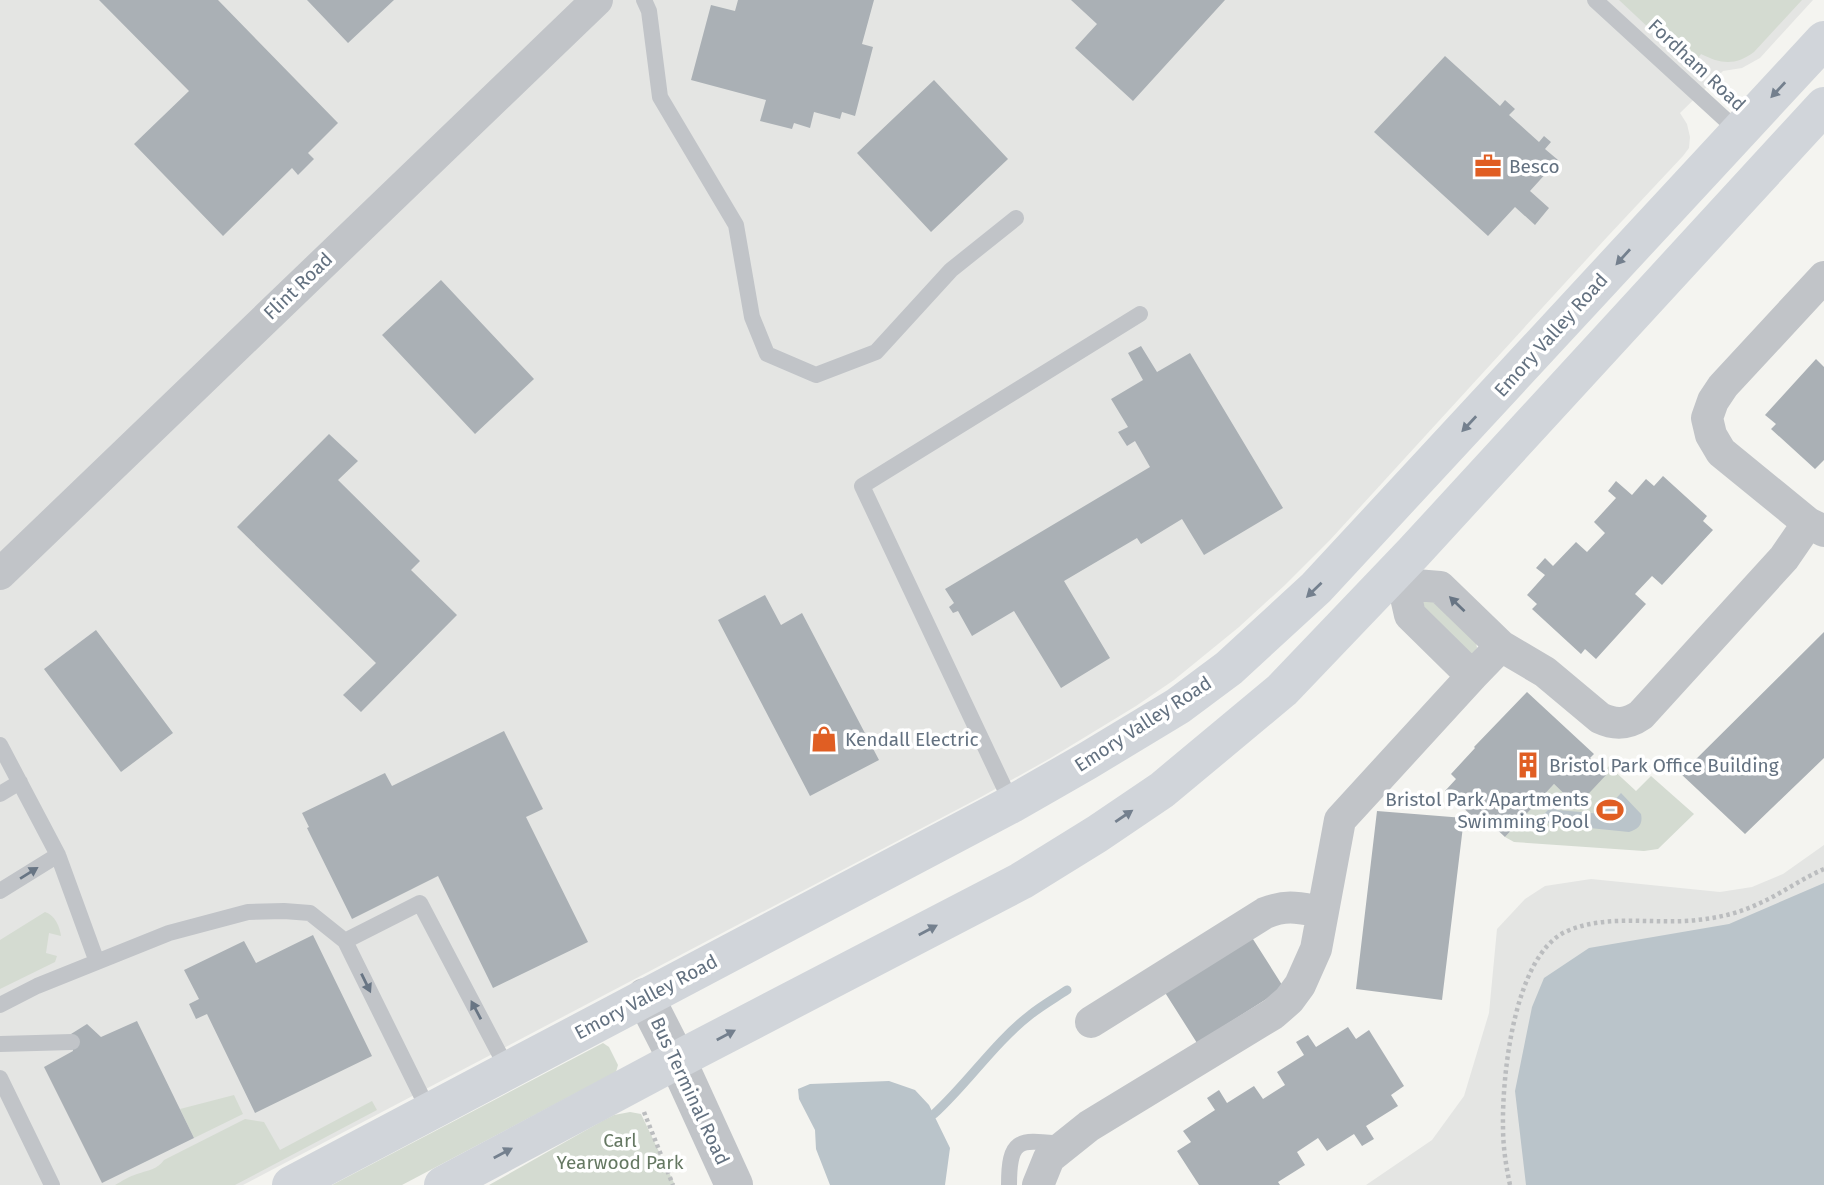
<svg xmlns="http://www.w3.org/2000/svg" width="1824" height="1185" viewBox="0 0 1824 1185" font-family="'Fira Sans',sans-serif">
	<style>
		.built { fill: #e4e5e3 }
		.green { fill: #d4dbd1 }
		.water { fill: #bac4ca }
		.lines { fill: none; stroke-linecap: round; stroke-linejoin: round }
		.stream { stroke: #bac4ca; stroke-width: 9 }
		.building { fill: #aab0b5 }
		.path { stroke: #bbbdbf; stroke-width: 4.5; stroke-dasharray: 3.5 3.5; stroke-linecap: butt }
		.service { stroke: #c1c4c8; stroke-width: 16 }
		.minor { stroke: #c1c4c8; stroke-width: 32 }
		.tertiary { stroke: #c1c4c8; stroke-width: 38 }
		.secondary { stroke: #d1d5da; stroke-width: 38 }
		.oneway { fill: #74808e }
		.oneway2 { fill: #687584 }
		.labels { text-anchor: middle; dominant-baseline: central; stroke-width: 7; stroke-linejoin: round; paint-order: stroke }
		.street-label { font-size: 19px; fill: #637180; stroke: #fff }
		.poi-label { font-size: 19px; fill: #637180; stroke: #fff; text-anchor: start }
		.park-label { font-size: 19px; fill: #657862; stroke: #fff }
	</style>
	<rect width="100%" height="100%" fill="#f4f4f0"/>
	<path class="built" d="M 0,0 L 1813,0 L 1760,58 L 1742,68 L 1723,71 L 1680,113 L 1687,124 L 1690,137 L 1689,148 L 1683,156 L 1608,236 L 1330,540 L 1285,585 L 1239,627 L 1174,680 L 1136,706 L 1049,759 L 981,797 L 243,1185 L 0,1185 Z
		M 1824,845 L 1824,1185 L 1366,1185 L 1432,1140 L 1464,1096 L 1489,1013 L 1497,929 L 1525,899 L 1545,886 L 1591,879 L 1720,892 L 1752,887 L 1783,874 Z"/>
	<path class="green" d="M 1619,0 L 1802,0 L 1754,52 C 1735,66 1721,64 1701,54 L 1696,61 L 1651,30 Z
		M 1428,597 L 1476,642 L 1477,648 L 1473,653 L 1470,654 L 1415,601 Z
		M 1609,766 L 1636,791 L 1651,776 L 1694,814 L 1658,849 L 1644,851 L 1514,842 L 1505,837 L 1554,784 L 1577,805 Z
		M 45,912 C 55,915 60,927 61,936 L 49,933 L 46,953 L 57,956 L 55,962 L 0,989 L 0,940 Z
		M 603,1043 L 609,1047 L 618,1065 L 616,1072 L 402,1185 L 332,1185 Z
		M 234,1095 L 243,1114 L 194,1138 L 180,1109 Z
		M 372,1101 L 377,1110 L 235,1185 L 115,1185 C 122,1181 130,1176 137,1174 C 148,1170 157,1170 164,1160 L 245,1119 L 264,1122 L 280,1150 Z
		M 630,1112 L 641,1114 L 675,1185 L 489,1185 L 604,1120 L 614,1115 Z"/>
	<path class="water" d="M 1621,793 L 1641,814 C 1643,824 1639,829 1629,832 L 1550,824 L 1541,817 L 1553,805 L 1558,810 L 1602,814 Z
		M 1824,883 L 1824,1185 L 1526,1185 L 1515,1091 L 1532,1007 L 1544,978 L 1589,948 L 1729,924 Z
		M 889,1081 L 915,1090 L 929,1105 L 950,1148 L 945,1185 L 830,1185 L 816,1149 L 815,1130 L 799,1099 L 798,1089 L 810,1084 Z"/>
	<g class="lines">
		<path class="stream" d="M 934,1114 C 968,1083 994,1043 1030,1015 C 1041,1006 1055,998 1067,990"/>
	</g>
	<path class="building" d="M 99,0 L 218,0 L 338,123 L 308,153 L 314,159 L 298,175 L 292,168 L 223,236 L 134,144 L 189,91 Z
		M 307,0 L 394,0 L 348,43 Z
		M 738,0 L 874,0 L 862,44 L 873,47 L 855,116 L 842,112 L 840,119 L 814,112 L 810,128 L 794,123 L 792,129 L 760,121 L 766,100 L 691,80 L 711,5 L 735,11 Z
		M 1071,0 L 1225,0 L 1133,101 L 1075,48 L 1097,24 Z
		M 1445,56 L 1500,106 L 1505,100 L 1515,109 L 1509,115 L 1539,142 L 1544,136 L 1551,142 L 1545,149 L 1558,160 L 1530,191 L 1549,208 L 1535,225 L 1515,207 L 1488,236 L 1374,132 Z
		M 934,80 L 1008,159 L 931,232 L 857,153 Z
		M 441,280 L 534,379 L 475,434 L 382,335 Z
		M 1141,346 L 1157,372 L 1190,353 L 1283,508 L 1204,555 L 1182,519 L 1141,544 L 1137,538 L 1064,581 L 1110,658 L 1061,688 L 1014,611 L 972,636 L 958,611 L 953,613 L 949,607 L 954,603 L 945,589 L 1150,467 L 1135,441 L 1127,446 L 1118,432 L 1128,427 L 1111,399 L 1143,380 L 1128,353 Z
		M 1816,359 L 1824,367 L 1824,460 L 1815,469 L 1771,429 L 1776,424 L 1765,415 Z
		M 329,434 L 358,461 L 338,480 L 420,561 L 411,570 L 457,615 L 361,712 L 343,695 L 376,663 L 237,527 Z
		M 1663,476 L 1707,516 L 1703,521 L 1713,530 L 1662,585 L 1652,576 L 1635,594 L 1646,604 L 1596,659 L 1585,649 L 1581,654 L 1532,609 L 1537,604 L 1527,595 L 1545,575 L 1536,568 L 1545,558 L 1553,566 L 1576,542 L 1587,552 L 1605,533 L 1594,522 L 1616,498 L 1608,491 L 1616,481 L 1632,495 L 1646,479 L 1654,486 Z
		M 765,595 L 781,625 L 802,613 L 879,760 L 810,796 L 718,620 Z
		M 96,630 L 173,733 L 121,772 L 44,669 Z
		M 1824,632 L 1824,758 L 1745,834 L 1681,774 Z
		M 1527,692 L 1594,754 L 1590,758 L 1607,774 L 1577,806 L 1554,784 L 1505,837 L 1491,824 L 1486,829 L 1445,791 L 1456,779 L 1451,774 L 1475,748 L 1474,747 Z
		M 504,731 L 543,809 L 526,817 L 588,942 L 493,988 L 438,876 L 352,919 L 307,828 L 309,827 L 302,813 L 385,773 L 392,786 Z
		M 1377,811 L 1464,818 L 1442,1000 L 1356,989 Z
		M 313,935 L 372,1056 L 255,1113 L 207,1014 L 196,1019 L 189,1004 L 199,999 L 184,970 L 244,941 L 256,963 Z
		M 1251,936 L 1284,988 L 1197,1043 L 1164,991 Z
		M 137,1021 L 194,1138 L 102,1183 L 44,1067 L 73,1051 L 71,1034 L 87,1024 L 101,1037 Z
		M 1348,1027 L 1356,1039 L 1369,1030 L 1404,1086 L 1391,1095 L 1398,1106 L 1366,1126 L 1374,1139 L 1362,1146 L 1354,1134 L 1327,1151 L 1318,1138 L 1297,1152 L 1305,1165 L 1278,1182 L 1280,1185 L 1199,1185 L 1177,1151 L 1191,1142 L 1183,1131 L 1215,1110 L 1207,1098 L 1219,1090 L 1227,1103 L 1254,1086 L 1263,1099 L 1285,1085 L 1277,1072 L 1304,1055 L 1296,1042 L 1308,1035 L 1316,1047 Z"/>
	<g class="lines">
		<path class="path" d="M 644,1112 L 673,1185
			M 1510,1185 C 1506,1166 1503,1147 1503,1127 C 1502,1076 1514,957 1565,932 C 1606,913 1654,925 1697,920 C 1718,918 1739,913 1758,904 C 1781,894 1801,879 1824,869"/>
		<path class="service" d="M 644,0 L 649,11 L 660,97 L 736,225 L 752,317 L 767,354 L 816,375 L 876,352 L 951,270 L 1016,218
			M 1595,0 L 1739,132
			M 0,745 L 58,855 L 97,962
			M 0,794 L 20,782
			M 1012,804 L 862,486 L 1140,314
			M 0,891 L 58,855
			M 0,1005 L 37,986 L 169,933 L 248,912 L 284,911 L 310,913 L 345,941
			M 0,1044 L 72,1042
			M 0,1078 L 52,1185
			M 429,1111 L 345,941 L 420,903 L 508,1070
			M 1009,1185 C 1009,1136 1020,1140 1063,1144"/>
		<path class="minor" d="M 1824,277 L 1723,386 L 1713,401 L 1707,418 L 1711,435 L 1721,452 L 1808,523 L 1824,531
			M 0,574 L 597,0
			M 1472,676 L 1410,615 L 1403,584 L 1440,587 L 1501,646 L 1545,672 L 1600,718 C 1615,725 1627,725 1641,715 L 1784,558 L 1808,523
			M 1091,1022 L 1265,913 C 1288,904 1299,908 1322,912
			M 1038,1185 L 1049,1158 L 1089,1126 L 1273,1014 L 1289,1000 L 1300,985 L 1316,949 L 1340,820 L 1472,676 L 1501,646"/>
		<path class="tertiary" d="M 645,997 L 677,1060 L 734,1185"/>
		<path class="secondary" d="M 291,1185 L 1012,804 L 1087,761 L 1178,706 L 1229,668 L 1316,588 L 1824,40
			M 443,1185 L 677,1060 L 1021,881 L 1097,834 L 1162,790 L 1282,690 L 1413,553 L 1824,106"/>
	</g>
	<defs><path id="oneway-solid" d="M-6-.8H1V-3.2L6.5 0L1 3.2V.8H-6Z" transform="scale(1.75)"/></defs>
	<g class="oneway">
		<use href="#oneway-solid" transform="translate(1778 90) rotate(133)"/>
		<use href="#oneway-solid" transform="translate(1623 257) rotate(132)"/>
		<use href="#oneway-solid" transform="translate(1469 424) rotate(133)"/>
		<use href="#oneway-solid" transform="translate(1314 590) rotate(136)"/>
		<use href="#oneway-solid" transform="translate(1124 816) rotate(-34)"/>
		<use href="#oneway-solid" transform="translate(928 930) rotate(-28)"/>
		<use href="#oneway-solid" transform="translate(726 1035) rotate(-28)"/>
		<use href="#oneway-solid" transform="translate(503 1153) rotate(-28)"/>
	</g>
	<g class="oneway2">
		<use href="#oneway-solid" transform="translate(1457 604) rotate(-136)"/>
		<use href="#oneway-solid" transform="translate(29 873) rotate(-32)"/>
		<use href="#oneway-solid" transform="translate(366 983) rotate(64)"/>
		<use href="#oneway-solid" transform="translate(476 1010) rotate(-118)"/>
	</g>
	<defs>
		<g id="office-bare" transform="scale(2.1)"><path d="M-6-3h4V-5.5h4V-3h4V5H-6ZM-1-4.5V-3h2v-1.5ZM-6 0V1H6V0Z" fill="#e05e23" stroke="#fff" stroke-width="2.5" paint-order="stroke"/></g>
		<g id="shop-bare" transform="scale(2.1)"><path d="M-5-2.5h2.3a2.7 3.5 0 0 1 5.4 0H5L5.5 6h-11ZM-1.5-2.5h3a1.5 2.3 0 0 0-3 0Z" fill="#e05e23" stroke="#fff" stroke-width="2.5" paint-order="stroke"/></g>
		<g id="building-bare" transform="scale(2.1)"><path d="M-4-6H4V6H1V3H-1V6H-4ZM-2.5-4.3h1.7v1.8h-1.7ZM.8-4.3h1.7v1.8H.8ZM-2.5-1h1.7V.8h-1.7ZM.8-1h1.7V.8H.8Z" fill="#e05e23" stroke="#fff" stroke-width="2.5" paint-order="stroke"/></g>
		<g id="stadium-bare" transform="scale(2.1)"><path d="M0-5a6.5 5 0 1 0 0 10a6.5 5 0 1 0 0-10ZM-3.5-1.8h7v3.6h-7Z" fill="#e05e23" stroke="#fff" stroke-width="2.5" paint-order="stroke"/></g>
	</defs>
	<g fill-rule="evenodd">
		<use href="#office-bare" x="1488" y="166"/>
		<use href="#shop-bare" x="824" y="739"/>
		<use href="#building-bare" x="1528" y="765"/>
		<use href="#stadium-bare" x="1610" y="810"/>
	</g>
	<g class="labels">
		<g class="street-label">
			<text transform="translate(1697 65) rotate(43)">Fordham Road</text>
			<text transform="translate(298 286) rotate(-44)">Flint Road</text>
			<text transform="translate(1551 335) rotate(-48)">Emory Valley Road</text>
			<text transform="translate(1143 724) rotate(-33)">Emory Valley Road</text>
			<text transform="translate(646 997) rotate(-28)">Emory Valley Road</text>
			<text transform="translate(690 1091) rotate(65)">Bus Terminal Road</text>
		</g>
		<g class="poi-label">
			<text x="1509" y="166">Besco</text>
			<text x="845" y="739">Kendall Electric</text>
			<text x="1549" y="765">Bristol Park Office Building</text>
			<text x="1589" y="799" text-anchor="end">Bristol Park Apartments<tspan x="1589" dy="22">Swimming Pool</tspan></text>
		</g>
		<g class="park-label">
			<text x="620" y="1140">Carl<tspan x="620" dy="22">Yearwood Park</tspan></text>
		</g>
	</g>
</svg>
